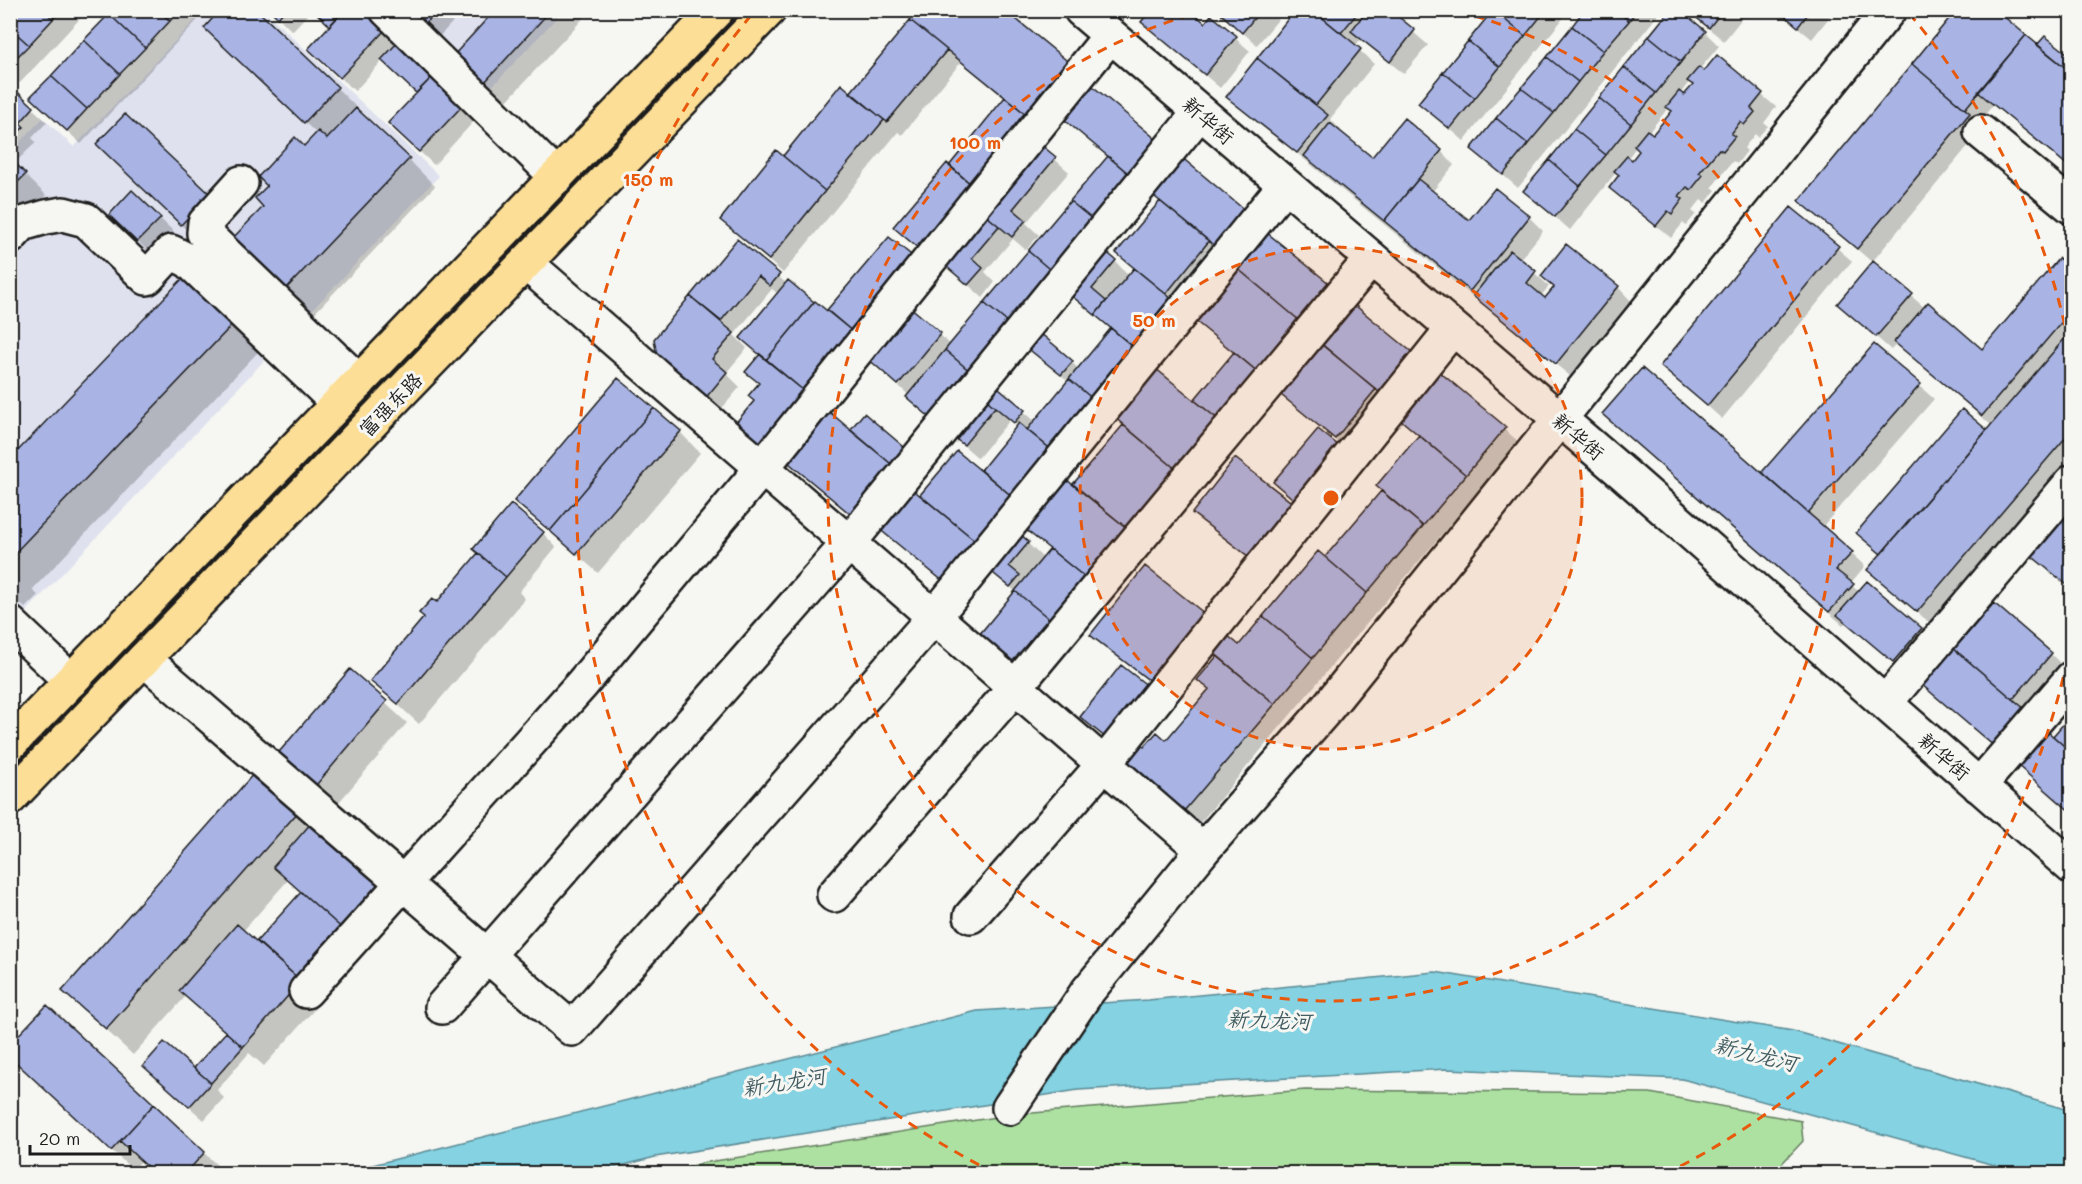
<svg xmlns="http://www.w3.org/2000/svg" width="2082" height="1184" viewBox="0 0 2082 1184" font-family="Mali,'LXGW WenKai TC',sans-serif">
	<style>
		.built { fill: #dfe2ee }
		.green { fill: #ade1a2; stroke: #647e5f; stroke-width: 1.5 }
		.water { fill: #84d2e2; stroke: #5a8993; stroke-width: 1.5 }
		.shadow { fill: #0003; fill-rule: evenodd }
		.building { fill: #a9b4e5; stroke: #1c1c1c; stroke-width: 1.5 }
		.lines { fill: none; stroke-linecap: round; stroke-linejoin: round }
		.minor-casing { stroke: #1c1c1c; stroke-width: 38 }
		.major-casing { stroke: #1c1c1c; stroke-width: 38 }
		.minor { stroke: #f6f6f2; stroke-width: 33 }
		.major { stroke: #fcde96; stroke-width: 33 }
		.ring { fill: none; stroke: #e8590c; stroke-width: 3; stroke-dasharray: 10 8 }
		.labels { text-anchor: middle; dominant-baseline: central; stroke-width: 6; stroke-linejoin: round; paint-order: stroke }
		.street-label { font-size: 20px; fill: #1c1c1c; stroke: #f6f6f2 }
		.water-label { font-size: 21px; font-style: italic; fill: #405c61; stroke: #f6f6f2 }
		.centre { fill: #e8590c; stroke: #f6f6f2; stroke-width: 3 }
		.ring-label { font-size: 18px; text-anchor: middle; font-weight: bold; fill: #e8590c; stroke: #f6f6f2; stroke-width: 6; stroke-linejoin: round; paint-order: stroke }
	</style>
	<rect width="100%" height="100%" fill="#f6f6f2"/>
	<filter id="ink" filterUnits="userSpaceOnUse"><feTurbulence type="fractalNoise" baseFrequency=".0167" numOctaves="2"/><feDisplacementMap in="SourceGraphic" scale="12" xChannelSelector="R" yChannelSelector="G"/><feConvolveMatrix kernelMatrix="1 2 1 2 8 2 1 2 1" color-interpolation-filters="sRGB"/></filter>
	<g filter="url(#ink)">
		<path class="built" d="M 204,11 L 265,11 L 439,176 L 24,614 L 10,601 L 10,152 L 43,118 L 74,147 Z
			M 400,11 L 563,11 L 487,92 Z"/>
		<path class="green" d="M 1305,1090 L 1650,1093 L 1801,1121 L 1803,1141 L 1772,1174 L 665,1174 L 702,1163 L 1009,1115 Z"/>
		<path class="water" d="M 1435,972 L 1793,1031 L 2072,1111 L 2071,1173 L 2023,1173 L 1682,1079 L 1447,1069 L 1078,1090 L 655,1157 L 594,1173 L 337,1174 L 977,1011 L 1148,1000 Z"/>
		<path class="shadow" d="M 10,10 L 88,10 L 20,83 L 10,75 Z
			M 114,10 L 207,10 L 81,144 L 46,111 Z
			M 271,10 L 312,10 L 292,31 Z
			M 409,10 L 454,10 L 459,15 L 438,38 Z
			M 497,10 L 591,10 L 505,103 L 476,75 Z
			M 920,10 L 1019,10 L 1013,19 L 1070,65 L 934,261 L 895,227 L 950,168 L 1006,99 L 961,62 L 902,135 L 898,132 L 783,273 L 722,220 L 851,95 Z
			M 1126,10 L 1143,10 L 1136,19 Z
			M 1153,10 L 1200,10 L 1203,13 L 1198,19 L 1205,25 L 1211,17 L 1250,51 L 1220,88 L 1143,22 Z
			M 1286,10 L 1257,45 L 1218,11 L 1219,10 Z
			M 1297,10 L 1388,10 L 1428,45 L 1404,74 L 1361,39 L 1355,46 L 1374,64 L 1330,119 L 1341,130 L 1339,132 L 1373,159 L 1441,151 L 1454,165 L 1432,192 L 1469,223 L 1495,190 L 1529,217 L 1543,231 L 1520,260 L 1549,286 L 1541,296 L 1546,300 L 1555,288 L 1618,287 L 1631,301 L 1570,376 L 1228,97 Z
			M 1495,10 L 1570,10 L 1464,141 L 1420,103 Z
			M 1586,10 L 1662,10 L 1518,188 L 1473,149 Z
			M 1686,10 L 1745,10 L 1747,12 L 1724,41 Z
			M 1777,10 L 1835,10 L 1812,39 Z
			M 384,31 L 476,119 L 434,165 L 404,137 L 418,94 L 383,60 L 355,91 L 324,63 Z
			M 1705,32 L 1719,46 L 1699,70 L 1704,73 L 1717,57 L 1776,107 L 1764,123 L 1768,126 L 1758,137 L 1755,134 L 1744,148 L 1747,151 L 1737,164 L 1733,161 L 1712,187 L 1716,190 L 1706,203 L 1701,200 L 1692,211 L 1696,214 L 1686,226 L 1683,223 L 1671,238 L 1611,188 L 1621,175 L 1617,171 L 1570,230 L 1525,191 ZM 1690,81 L 1694,86 L 1684,98 L 1680,94 ZM 1669,107 L 1673,111 L 1653,136 L 1648,133 ZM 1636,147 L 1640,151 L 1632,162 L 1628,158 Z
			M 2038,47 L 2072,59 L 2072,170 L 1993,105 L 1978,123 L 1983,128 L 1872,262 L 1925,308 L 1982,351 L 2072,271 L 2072,460 L 1932,625 L 1869,570 L 1882,555 L 1858,533 L 1992,426 L 1897,343 L 1891,350 L 1839,304 L 1873,263 L 1801,201 Z
			M 227,48 L 337,88 L 435,186 L 311,317 L 259,268 L 265,207 L 304,148 L 317,134 Z
			M 10,87 L 47,122 L 32,138 L 36,142 L 14,164 L 46,195 L 10,232 Z
			M 1063,117 L 1246,213 L 958,595 L 880,528 L 920,497 L 957,453 L 981,472 L 1019,427 L 1010,420 L 978,458 L 952,435 L 993,385 L 1036,422 L 1069,382 L 1028,346 L 1039,334 L 1079,369 L 1112,330 L 1070,293 L 1115,261 L 1129,276 L 1135,269 L 1118,253 L 1161,202 L 1150,191 L 948,432 L 868,357 L 909,308 L 951,345 L 1109,157 Z
			M 1040,146 L 1069,172 L 1026,223 L 1039,235 L 1026,250 L 1013,239 L 985,272 L 995,282 L 983,298 L 943,262 Z
			M 112,158 L 209,195 L 195,238 Z
			M 133,192 L 174,232 L 152,255 L 111,215 Z
			M 1792,209 L 1852,261 L 1722,419 L 1662,366 Z
			M 889,239 L 914,260 L 773,458 L 755,401 L 760,384 L 747,371 L 761,355 L 778,294 L 772,289 L 734,335 L 747,348 L 726,373 L 740,387 L 718,413 L 655,339 L 737,241 L 787,284 L 788,282 L 827,312 Z
			M 1329,286 L 1031,678 L 995,648 L 1016,592 L 990,569 L 1018,534 L 1044,559 L 1051,550 L 1023,525 L 1074,486 L 1124,425 L 1194,402 L 1234,354 L 1196,320 Z
			M 231,326 L 258,352 L 32,590 L 38,595 L 25,608 L 10,595 L 10,461 Z
			M 1324,345 L 1417,358 L 1436,371 L 1519,442 L 1199,824 L 1137,772 L 1144,749 L 1166,742 L 1210,690 L 1199,680 L 1219,656 L 1239,647 L 1326,560 L 1383,491 L 1420,436 L 1398,416 L 1349,452 L 1297,408 L 1283,395 Z
			M 1874,346 L 1934,399 L 1822,527 L 1865,566 L 1850,584 L 1859,592 L 1867,583 L 1935,643 L 1908,675 L 1846,622 L 1843,625 L 1618,428 L 1762,475 Z
			M 680,432 L 700,453 L 598,573 L 516,501 Z
			M 1235,460 L 1267,573 L 1194,513 Z
			M 543,533 L 556,547 L 519,592 L 525,599 L 419,724 L 372,681 L 437,604 Z
			M 1145,568 L 1164,694 L 1092,635 Z
			M 1955,651 L 2051,654 L 2065,668 L 2010,759 L 1917,679 Z
			M 350,671 L 407,723 L 333,809 L 297,778 Z
			M 298,812 L 404,908 L 366,950 L 359,944 L 310,991 L 321,1002 L 264,1066 L 249,1053 L 217,1090 L 224,1098 L 204,1120 L 159,1080 L 194,1070 L 227,1034 L 186,996 L 133,1055 L 64,991 ZM 288,880 L 301,893 L 263,949 L 243,931 Z
			M 26,1072 L 204,1153 L 218,1166 L 211,1174 L 156,1174 L 142,1160 L 133,1170 Z"/>
		<path class="building" d="M 10,10 L 43,10 L 53,19 L 29,45 L 10,28 Z
			M 43,10 L 61,10 L 53,19 Z
			M 112,10 L 158,10 L 170,21 L 145,48 L 109,14 Z
			M 158,10 L 180,10 L 170,21 Z
			M 220,10 L 257,10 L 338,87 L 304,123 L 204,28 Z
			M 270,10 L 285,10 L 278,18 Z
			M 313,10 L 344,10 L 330,26 Z
			M 344,10 L 364,10 L 385,30 L 340,78 L 308,49 Z
			M 408,10 L 437,10 L 424,25 Z
			M 495,10 L 551,10 L 484,83 L 454,55 Z
			M 918,10 L 1005,10 L 1071,64 L 1028,116 L 910,20 Z
			M 1151,10 L 1190,10 L 1205,23 L 1211,15 L 1237,36 L 1205,75 L 1141,22 Z
			M 1217,10 L 1261,10 L 1242,33 Z
			M 1295,10 L 1313,10 L 1361,49 L 1316,105 L 1257,58 Z
			M 1313,10 L 1360,10 L 1341,33 Z
			M 1367,10 L 1390,10 L 1415,30 L 1390,62 L 1351,31 Z
			M 1493,10 L 1525,36 L 1500,67 L 1468,41 Z
			M 1493,10 L 1546,10 L 1525,36 Z
			M 1584,10 L 1616,10 L 1629,21 L 1603,51 L 1572,26 Z
			M 1616,10 L 1637,10 L 1629,21 Z
			M 1670,10 L 1680,10 L 1706,31 L 1681,62 L 1649,36 Z
			M 1687,10 L 1723,10 L 1709,28 Z
			M 1778,10 L 1811,10 L 1798,27 Z
			M 1956,10 L 1996,10 L 2026,35 L 1965,109 L 1912,64 Z
			M 109,14 L 145,48 L 120,74 L 84,40 Z
			M 910,20 L 947,50 L 887,122 L 850,93 Z
			M 1572,26 L 1603,51 L 1578,82 L 1547,57 Z
			M 10,28 L 29,45 L 10,64 Z
			M 2026,35 L 2072,73 L 2072,169 L 1978,92 Z
			M 1649,36 L 1681,62 L 1656,93 L 1624,67 Z
			M 2045,36 L 2072,57 L 2072,73 L 2037,45 Z
			M 84,40 L 120,74 L 87,109 L 51,76 Z
			M 1468,41 L 1500,67 L 1475,98 L 1443,72 Z
			M 398,42 L 433,76 L 416,93 L 381,60 Z
			M 1717,55 L 1763,93 L 1751,108 L 1755,112 L 1744,125 L 1740,122 L 1731,134 L 1735,136 L 1723,151 L 1719,149 L 1699,173 L 1703,175 L 1691,190 L 1687,187 L 1679,196 L 1683,199 L 1672,214 L 1668,211 L 1656,226 L 1609,188 L 1619,175 L 1614,171 L 1627,156 L 1632,160 L 1639,151 L 1634,146 L 1647,130 L 1653,134 L 1672,111 L 1666,107 L 1679,91 L 1684,95 L 1693,85 L 1687,81 L 1699,67 L 1704,71 Z
			M 1547,57 L 1578,82 L 1554,113 L 1521,88 Z
			M 1257,58 L 1328,115 L 1297,153 L 1226,97 Z
			M 1912,64 L 1970,113 L 1857,249 L 1799,201 Z
			M 1624,67 L 1656,93 L 1631,124 L 1599,98 Z
			M 1443,72 L 1475,98 L 1450,129 L 1418,103 Z
			M 51,76 L 87,109 L 67,131 L 30,97 Z
			M 433,76 L 464,104 L 419,152 L 388,123 Z
			M 1089,83 L 1163,145 L 1135,179 L 1061,117 Z
			M 841,84 L 884,120 L 825,191 L 783,156 Z
			M 10,85 L 34,107 L 20,123 L 24,127 L 10,140 Z
			M 1521,88 L 1554,113 L 1528,144 L 1496,118 Z
			M 1005,97 L 1028,116 L 972,185 L 949,166 Z
			M 1599,98 L 1631,124 L 1606,155 L 1574,129 Z
			M 356,108 L 410,158 L 283,292 L 230,241 L 263,207 L 255,198 L 267,186 L 258,177 L 295,137 L 304,146 L 318,131 L 327,139 Z
			M 125,114 L 210,194 L 181,225 L 96,144 Z
			M 1404,118 L 1442,150 L 1384,221 L 1304,156 L 1330,123 L 1372,157 Z
			M 1496,118 L 1528,144 L 1503,175 L 1471,149 Z
			M 1574,129 L 1606,155 L 1580,186 L 1549,160 Z
			M 1040,144 L 1056,157 L 1013,209 L 1026,220 L 1012,237 L 982,212 Z
			M 776,150 L 825,191 L 769,260 L 720,220 Z
			M 1108,156 L 1135,179 L 1098,224 L 1070,201 Z
			M 1180,156 L 1247,212 L 1217,248 L 1150,193 Z
			M 10,158 L 26,174 L 10,190 Z
			M 1549,160 L 1580,186 L 1555,217 L 1523,191 Z
			M 947,163 L 972,185 L 919,249 L 893,227 Z
			M 1418,179 L 1469,220 L 1495,188 L 1530,216 L 1470,291 L 1384,221 Z
			M 132,190 L 161,218 L 137,242 L 109,215 Z
			M 1070,201 L 1098,224 L 1055,274 L 1028,251 Z
			M 1160,201 L 1209,241 L 1166,294 L 1116,253 Z
			M 1791,207 L 1839,246 L 1707,406 L 1660,366 Z
			M 982,212 L 999,226 L 972,258 L 983,268 L 968,285 L 941,262 Z
			M 1266,232 L 1330,284 L 1300,321 L 1237,268 Z
			M 889,237 L 915,258 L 853,332 L 827,310 Z
			M 737,239 L 780,274 L 770,286 L 758,276 L 721,321 L 690,296 Z
			M 1566,244 L 1619,286 L 1556,364 L 1473,296 L 1510,250 L 1536,271 L 1527,283 L 1545,298 L 1554,287 L 1541,276 Z
			M 1104,250 L 1116,260 L 1092,289 L 1106,301 L 1095,315 L 1068,293 Z
			M 1028,251 L 1055,274 L 1012,326 L 984,303 Z
			M 2059,258 L 2072,269 L 2072,310 L 1982,416 L 1894,342 L 1928,302 L 1982,349 Z
			M 1873,261 L 1913,294 L 1876,337 L 1837,304 Z
			M 1134,268 L 1172,299 L 1132,346 L 1095,315 Z
			M 1237,268 L 1300,321 L 1258,372 L 1194,320 Z
			M 183,278 L 233,324 L 10,558 L 10,459 Z
			M 788,280 L 814,302 L 766,360 L 740,338 Z
			M 690,296 L 734,333 L 712,359 L 727,372 L 704,400 L 658,362 L 654,339 Z
			M 815,301 L 853,332 L 804,391 L 766,360 Z
			M 1351,302 L 1418,357 L 1385,397 L 1318,341 Z
			M 984,303 L 1012,326 L 972,373 L 945,350 Z
			M 909,306 L 941,333 L 898,385 L 866,357 Z
			M 1111,328 L 1136,349 L 1094,400 L 1069,379 Z
			M 2072,330 L 2072,430 L 1917,612 L 1867,570 Z
			M 1039,332 L 1073,361 L 1061,375 L 1026,347 Z
			M 1874,344 L 1921,384 L 1808,513 L 1762,472 Z
			M 1322,345 L 1376,389 L 1335,439 L 1281,395 Z
			M 945,350 L 972,373 L 933,420 L 906,397 Z
			M 1234,352 L 1258,372 L 1219,420 L 1194,400 Z
			M 760,354 L 804,391 L 759,446 L 734,425 L 754,401 L 748,396 L 759,383 L 745,372 Z
			M 1155,368 L 1219,420 L 1177,470 L 1114,417 Z
			M 1642,368 L 1853,552 L 1836,570 L 1854,584 L 1829,612 L 1602,414 Z
			M 1436,369 L 1506,427 L 1466,475 L 1396,416 Z
			M 618,378 L 654,408 L 550,531 L 514,501 Z
			M 1069,379 L 1094,400 L 1053,451 L 1027,430 Z
			M 993,383 L 1025,410 L 1014,423 L 982,396 Z
			M 982,396 L 995,407 L 964,445 L 950,435 Z
			M 654,408 L 681,431 L 576,554 L 550,531 Z
			M 826,409 L 896,468 L 855,518 L 784,459 Z
			M 1962,409 L 1987,430 L 1881,554 L 1856,533 Z
			M 864,413 L 910,452 L 896,468 L 850,430 Z
			M 1019,423 L 1053,451 L 1014,498 L 981,470 Z
			M 1123,425 L 1177,470 L 1128,529 L 1073,484 Z
			M 1318,429 L 1343,449 L 1298,503 L 1273,482 Z
			M 1419,435 L 1466,475 L 1423,526 L 1376,486 Z
			M 957,451 L 1014,498 L 977,542 L 920,495 Z
			M 1235,458 L 1295,505 L 1253,560 L 1192,513 Z
			M 1062,476 L 1128,529 L 1087,579 L 1021,526 Z
			M 911,488 L 977,542 L 944,582 L 878,528 Z
			M 1381,491 L 1423,526 L 1367,593 L 1325,557 Z
			M 511,504 L 544,532 L 506,577 L 473,549 Z
			M 2072,506 L 2072,589 L 2029,554 Z
			M 1018,532 L 1029,542 L 1009,566 L 1020,575 L 1010,587 L 988,569 Z
			M 1050,549 L 1087,579 L 1052,621 L 1015,591 Z
			M 1318,551 L 1367,593 L 1313,658 L 1263,616 Z
			M 478,553 L 506,577 L 398,704 L 370,681 L 424,617 L 419,613 L 432,599 L 437,602 Z
			M 1145,566 L 1204,613 L 1150,681 L 1090,635 Z
			M 1867,581 L 1922,628 L 1893,662 L 1837,615 Z
			M 1015,591 L 1052,621 L 1016,665 L 979,635 Z
			M 1994,603 L 2052,653 L 2013,699 L 1954,649 Z
			M 1263,616 L 1313,658 L 1275,704 L 1213,652 L 1227,635 L 1239,645 Z
			M 1946,642 L 2026,710 L 1995,747 L 1915,679 Z
			M 1217,656 L 1275,704 L 1184,811 L 1121,759 L 1136,740 L 1144,747 L 1157,732 L 1166,740 L 1209,689 L 1197,680 Z
			M 1121,665 L 1148,686 L 1106,738 L 1080,717 Z
			M 350,669 L 387,701 L 312,790 L 274,758 Z
			M 2072,714 L 2072,753 L 2053,736 Z
			M 2046,730 L 2072,753 L 2072,813 L 2016,764 Z
			M 255,772 L 299,811 L 106,1029 L 62,991 Z
			M 312,822 L 384,886 L 345,931 L 273,867 Z
			M 301,892 L 345,931 L 301,981 L 257,941 Z
			M 237,924 L 301,981 L 243,1047 L 179,991 Z
			M 47,1005 L 154,1104 L 111,1151 L 10,1057 L 10,1044 Z
			M 226,1032 L 243,1047 L 211,1083 L 194,1068 Z
			M 164,1042 L 211,1083 L 189,1107 L 143,1066 Z
			M 154,1104 L 205,1152 L 185,1174 L 155,1174 L 120,1141 Z"/>
		<g class="lines">
			<g class="minor-casing">
				<path id="minor" d="M 387,10 L 557,177
					M 1081,10 L 1624,474 L 2072,867
					M 1981,132 L 2072,207
					M 241,183 L 205,223 L 204,233 L 359,382
					M 10,237 L 22,224 L 46,217 L 63,214 L 86,220 L 147,278 L 171,252 L 189,261 L 338,403
					M 526,263 L 1203,850
					M 10,623 L 71,681
					M 144,659 L 572,1029 L 934,617 L 1285,185
					M 1885,703 L 2072,482
					M 1979,786 L 2072,678
					M 834,895 L 1015,687 L 1371,259
					M 971,916 L 1104,764 L 1453,328
					M 306,991 L 582,684 L 762,468 L 1110,36
					M 442,1007 L 849,543 L 1200,112
					M 1009,1108 L 1087,992 L 1203,850 L 1323,713 L 1889,10"/>
			</g>
			<g class="major-casing">
				<path id="major" d="M 10,744 L 717,10
					M 10,798 L 769,10"/>
			</g>
			<use href="#minor" class="minor"/>
			<use href="#major" class="major"/>
		</g>
	</g>
	<circle cx="1331" cy="498" r="251" fill="#e8590c" fill-opacity=".12"/>
	<g class="ring">
		<circle cx="1331" cy="498" r="251"/>
		<path d="M1457 11A503 503 0 1 1 1205 11"/>
		<path d="M2071 642A754 754 0 0 1 1667 1173M995 1173A754 754 0 0 1 753 13M1909 13A754 754 0 0 1 2071 354"/>
	</g>
	<g class="labels">
		<g class="street-label">
			<text transform="translate(1209 120) rotate(41)">新华街</text>
			<text transform="translate(390 404) rotate(-46)">富强东路</text>
			<text transform="translate(1579 436) rotate(40)">新华街</text>
			<text transform="translate(1945 756) rotate(41)">新华街</text>
		</g>
		<g class="water-label">
			<text transform="translate(1269 1019) rotate(2)">新九龙河</text>
			<text transform="translate(1756 1053) rotate(14)">新九龙河</text>
			<text transform="translate(784 1081) rotate(-9)">新九龙河</text>
		</g>
	</g>
	<circle cx="1331" cy="498" r="9" class="centre"/>
	<g class="ring-label">
		<text x="975" y="149">100 m</text>
		<text x="648" y="186">150 m</text>
		<text x="1154" y="327">50 m</text>
	</g>
	<rect width="2082" height="1184" fill="none" stroke="#f6f6f2" stroke-width="36"/>
	<rect x="18" y="18" width="2046" height="1148" fill="none" stroke="#1c1c1c" stroke-width="2" filter="url(#ink)"/>
	<path d="M30 1145v9h100v-9" fill="none" stroke="#1c1c1c" stroke-width="3"/>
	<text x="39" y="1145" font-size="18" fill="#1c1c1c" stroke="#f6f6f2" stroke-width="4.5" paint-order="stroke">20 m</text>
</svg>
